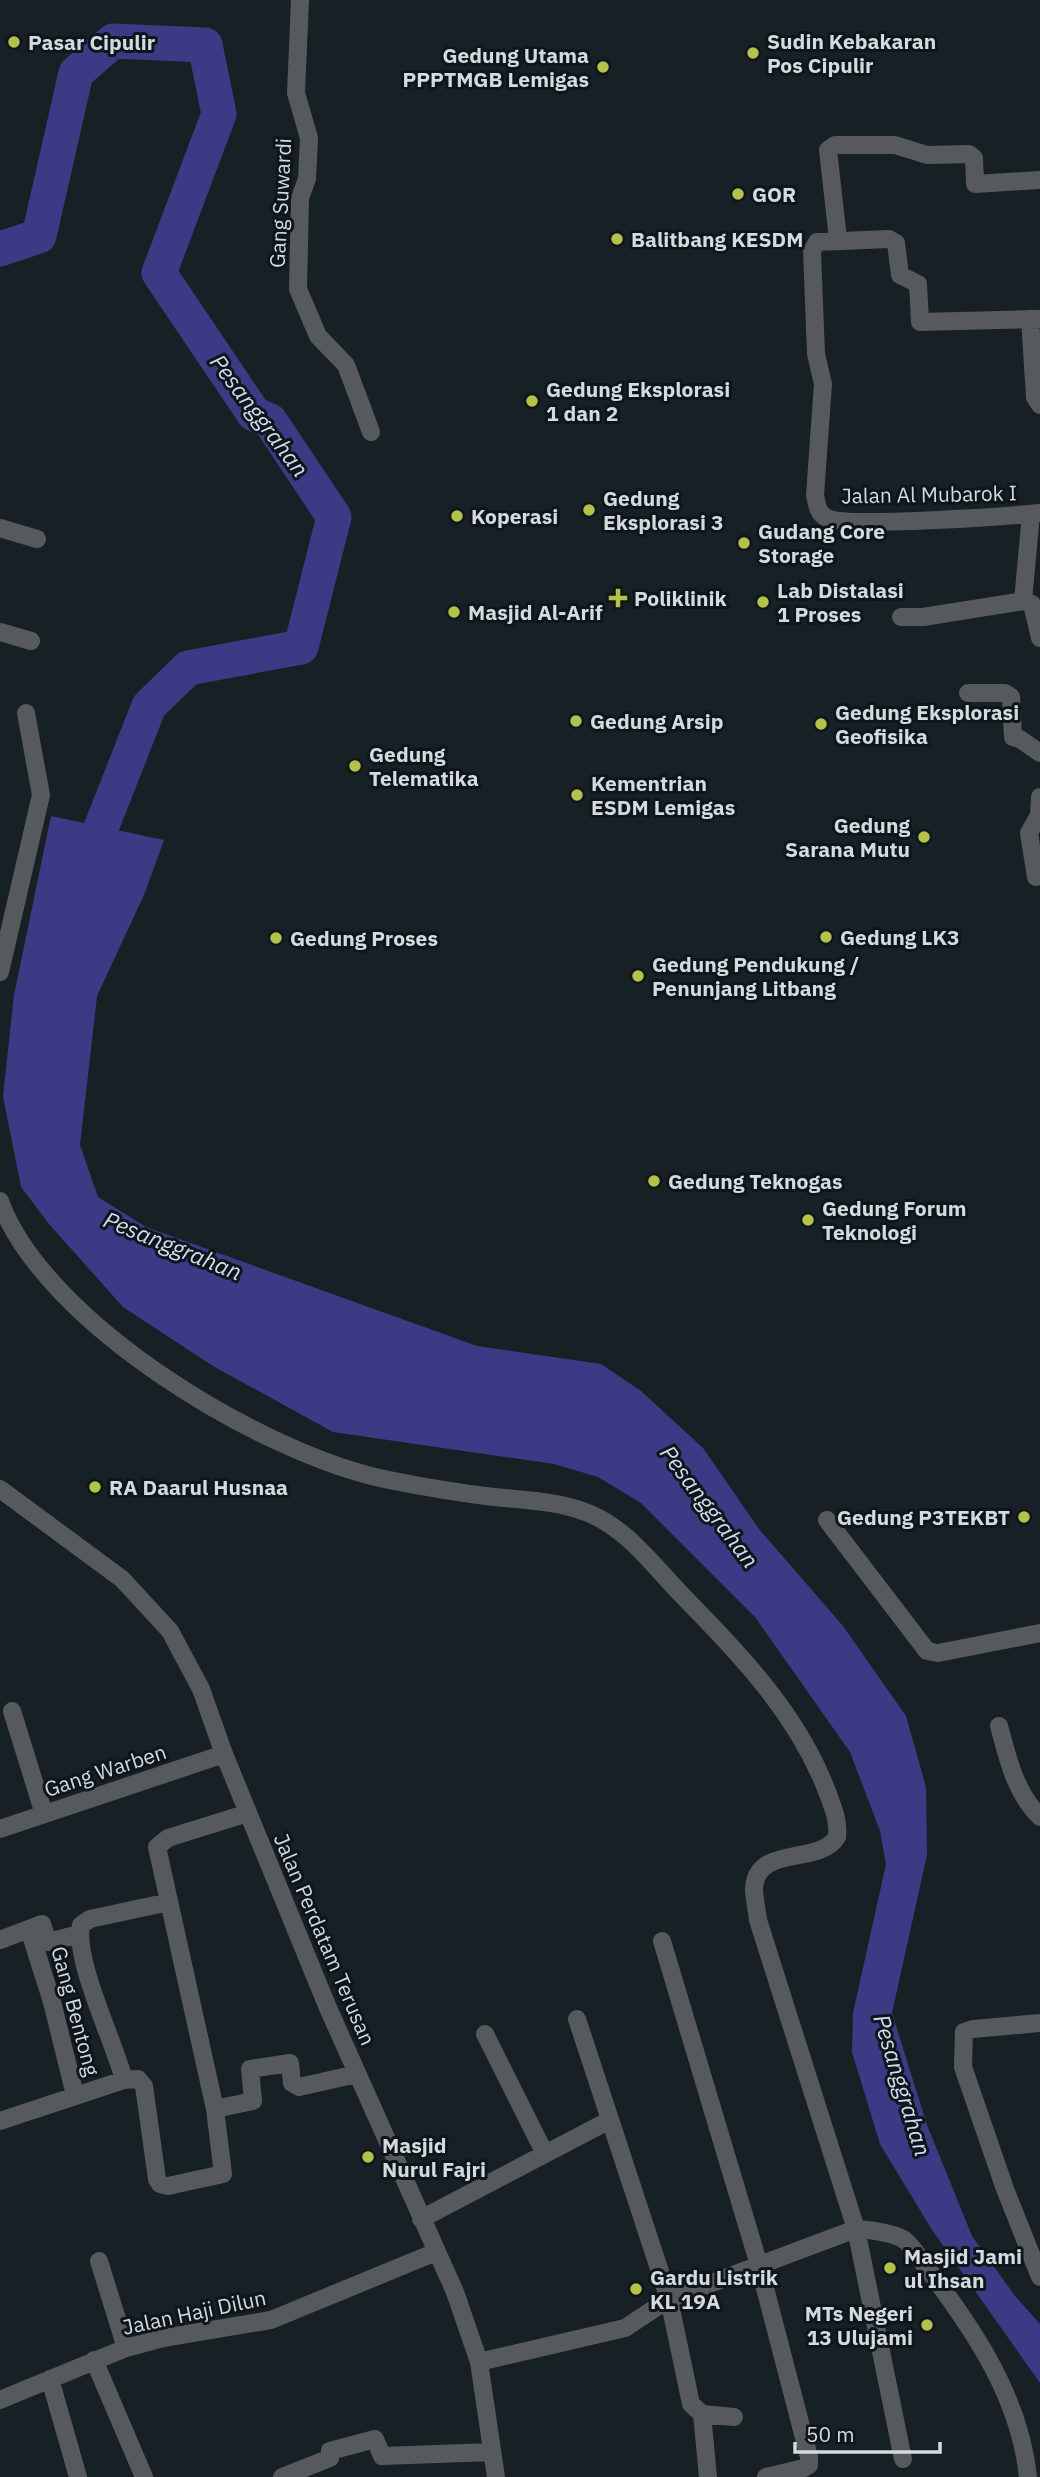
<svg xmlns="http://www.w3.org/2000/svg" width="1040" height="2477" viewBox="0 0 1040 2477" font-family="'IBM Plex Sans',sans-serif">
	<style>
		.water { fill: #3d3a85 }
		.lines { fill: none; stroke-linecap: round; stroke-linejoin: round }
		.river { stroke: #3d3a85; stroke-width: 35 }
		.street { stroke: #575a5d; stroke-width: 18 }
		.poi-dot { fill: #b5c24a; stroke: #0e161b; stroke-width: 2.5 }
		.labels { text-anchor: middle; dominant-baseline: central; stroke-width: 6; stroke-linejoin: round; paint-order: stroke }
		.poi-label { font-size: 21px; font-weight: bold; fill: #d4dadd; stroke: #0e161b; text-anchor: start }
		.street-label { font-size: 21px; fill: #d4dadd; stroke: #0e161b }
		.water-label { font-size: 23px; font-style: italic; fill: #d7d9ef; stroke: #0e161b }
	</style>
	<rect width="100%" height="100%" fill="#172025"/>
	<path class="water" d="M 51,816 L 164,840 L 144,895 L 97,996 L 80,1145 L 98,1197 L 146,1227 L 477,1346 L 601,1364 L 641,1391 L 703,1448 L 759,1529 L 843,1626 L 906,1716 L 926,1787 L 927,1855 L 892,2013 L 927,2125 L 972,2236 L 1015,2296 L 1040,2324 L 1040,2383 L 932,2230 L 880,2144 L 852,2052 L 853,2013 L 886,1864 L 880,1831 L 850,1752 L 755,1617 L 641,1503 L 598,1477 L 554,1464 L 333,1432 L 213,1366 L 123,1307 L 49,1224 L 21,1187 L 3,1096 L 14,995 Z"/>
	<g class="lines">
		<path class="river" d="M 0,249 L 39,236 L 76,73 L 113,41 L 205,45 L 219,114 L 159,273 L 254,414 L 270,421 L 334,517 L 301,647 L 188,668 L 149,706 L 99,833 L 89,874"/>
		<path class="street" d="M 300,0 L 296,93 L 309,138 L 307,179 L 300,198 L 298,289 L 318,336 L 346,365 L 371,432
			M 838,239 L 828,150 L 835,145 L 895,145 L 927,155 L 969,154 L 974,158 L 975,184 L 1040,180
			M 1030,319 L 1035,397 L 1040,405
			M 1040,319 L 920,322 L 918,284 L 900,275 L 896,243 L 889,239 L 817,242 L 812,251 L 816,354 L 823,384 L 815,495 C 817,505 818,514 827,518 C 847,528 1008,516 1040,513
			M 0,528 L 37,539
			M 1023,601 L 1032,604 L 1040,638
			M 901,617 L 923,617 L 1023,601 L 1031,514
			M 0,632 L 31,641
			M 968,693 L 1005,693 L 1011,697 L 1013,737 L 1020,739 L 1040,753
			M 1040,797 L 1039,815 L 1029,833 L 1036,877 L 1040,876
			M 0,972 L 41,795 L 26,713
			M 0,1201 C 44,1323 265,1456 389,1480 C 424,1487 459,1493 494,1497 C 524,1500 559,1501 588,1513 C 626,1528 652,1564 680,1593 C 739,1654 798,1713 828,1794 C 833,1808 839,1821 837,1837 C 819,1866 757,1844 754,1888 C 754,1898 757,1910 758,1920 L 856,2229 L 903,2459
			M 0,1489 L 122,1579 L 170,1631 L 201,1689 L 224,1754 L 328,2008 L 455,2292 L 479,2362 L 496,2477
			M 827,1520 L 927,1651 L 938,1653 L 1040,1633
			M 12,1711 L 44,1814
			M 999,1726 C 1008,1759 1015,1792 1040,1817
			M 0,1829 L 224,1754
			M 29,1929 L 42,1924 L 48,1942 L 79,1934
			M 0,1940 L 29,1929 L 52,2002 L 75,2095
			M 662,1941 L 759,2265 L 809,2457 L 809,2465 L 804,2468 L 766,2477
			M 577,2019 L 669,2299 L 691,2404 L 702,2414 L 734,2417
			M 1040,2023 L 973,2029 L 964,2032 L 963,2067 L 1005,2189 L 1040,2277
			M 485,2034 L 544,2152
			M 124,2080 C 114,2041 74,1961 81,1925 L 90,1919 L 169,1902
			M 215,2109 L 157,1847 L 168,1838 L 248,1813
			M 0,2121 L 124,2080 L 138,2079 L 144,2086 L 157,2179 L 160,2184 L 168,2186 L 223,2174 L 215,2109 L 253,2101 L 250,2069 L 290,2063 L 292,2083 L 299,2087 L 357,2074
			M 421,2219 L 608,2121
			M 99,2261 L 126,2348
			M 94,2360 L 144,2477
			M 479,2362 L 625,2328 L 669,2299 L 856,2229 C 871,2230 890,2232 903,2239 C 913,2245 922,2263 930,2272 C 976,2333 1020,2399 1028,2477
			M 50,2379 L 78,2477
			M 0,2400 L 126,2348 L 163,2338 L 271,2320 L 436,2252
			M 702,2414 L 708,2477
			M 282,2477 L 330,2458 L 330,2451 L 375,2439 L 382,2456 L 492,2452"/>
	</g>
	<g class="poi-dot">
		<circle cx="14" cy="42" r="7"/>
		<circle cx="753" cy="53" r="7"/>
		<circle cx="603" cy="67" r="7"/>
		<circle cx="738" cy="194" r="7"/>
		<circle cx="617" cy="239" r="7"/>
		<circle cx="532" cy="401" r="7"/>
		<circle cx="589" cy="510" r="7"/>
		<circle cx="457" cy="516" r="7"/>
		<circle cx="744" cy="543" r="7"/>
		<path d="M614.5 587.5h7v7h7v7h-7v7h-7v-7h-7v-7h7z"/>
		<circle cx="763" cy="602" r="7"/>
		<circle cx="454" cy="612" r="7"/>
		<circle cx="576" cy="721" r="7"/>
		<circle cx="821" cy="724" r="7"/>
		<circle cx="355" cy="766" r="7"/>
		<circle cx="577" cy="795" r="7"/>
		<circle cx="924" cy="837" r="7"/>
		<circle cx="826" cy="937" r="7"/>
		<circle cx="276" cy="938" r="7"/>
		<circle cx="638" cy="976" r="7"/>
		<circle cx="654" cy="1181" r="7"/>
		<circle cx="808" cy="1220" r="7"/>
		<circle cx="95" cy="1487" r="7"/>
		<circle cx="1024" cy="1517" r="7"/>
		<circle cx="368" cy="2157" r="7"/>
		<circle cx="890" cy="2268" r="7"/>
		<circle cx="636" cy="2289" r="7"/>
		<circle cx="927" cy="2325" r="7"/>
	</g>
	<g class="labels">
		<g class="poi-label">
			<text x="767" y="41">Sudin Kebakaran<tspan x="767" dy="24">Pos Cipulir</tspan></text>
			<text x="28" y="42">Pasar Cipulir</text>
			<text x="589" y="55" text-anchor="end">Gedung Utama<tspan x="589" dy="24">PPPTMGB Lemigas</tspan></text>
			<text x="752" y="194">GOR</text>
			<text x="631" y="239">Balitbang KESDM</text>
			<text x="546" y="389">Gedung Eksplorasi<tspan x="546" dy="24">1 dan 2</tspan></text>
			<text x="603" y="498">Gedung<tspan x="603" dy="24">Eksplorasi 3</tspan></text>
			<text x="471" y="516">Koperasi</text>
			<text x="758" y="531">Gudang Core<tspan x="758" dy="24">Storage</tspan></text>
			<text x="777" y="590">Lab Distalasi<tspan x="777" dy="24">1 Proses</tspan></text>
			<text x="634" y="598">Poliklinik</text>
			<text x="468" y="612">Masjid Al-Arif</text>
			<text x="835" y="712">Gedung Eksplorasi<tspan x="835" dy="24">Geofisika</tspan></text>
			<text x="590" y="721">Gedung Arsip</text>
			<text x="369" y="754">Gedung<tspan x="369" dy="24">Telematika</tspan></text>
			<text x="591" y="783">Kementrian<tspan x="591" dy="24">ESDM Lemigas</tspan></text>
			<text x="910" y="825" text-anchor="end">Gedung<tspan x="910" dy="24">Sarana Mutu</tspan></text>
			<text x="840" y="937">Gedung LK3</text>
			<text x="290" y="938">Gedung Proses</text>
			<text x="652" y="964">Gedung Pendukung /<tspan x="652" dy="24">Penunjang Litbang</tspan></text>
			<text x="668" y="1181">Gedung Teknogas</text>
			<text x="822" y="1208">Gedung Forum<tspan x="822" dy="24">Teknologi</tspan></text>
			<text x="109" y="1487">RA Daarul Husnaa</text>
			<text x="1010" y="1517" text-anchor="end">Gedung P3TEKBT</text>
			<text x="382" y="2145">Masjid<tspan x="382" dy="24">Nurul Fajri</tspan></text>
			<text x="904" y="2256">Masjid Jami<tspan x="904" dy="24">ul Ihsan</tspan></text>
			<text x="650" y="2277">Gardu Listrik<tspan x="650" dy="24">KL 19A</tspan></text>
			<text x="913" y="2313" text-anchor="end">MTs Negeri<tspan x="913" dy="24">13 Ulujami</tspan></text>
		</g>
		<g class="street-label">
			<text transform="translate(280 203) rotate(-87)">Gang Suwardi</text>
			<text transform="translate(929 494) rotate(-1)">Jalan Al Mubarok I</text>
			<text transform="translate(105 1770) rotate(-18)">Gang Warben</text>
			<text transform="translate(325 1939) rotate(67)">Jalan Perdatam Terusan</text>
			<text transform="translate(76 2011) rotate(75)">Gang Bentong</text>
			<text transform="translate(194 2312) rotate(-12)">Jalan Haji Dilun</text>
		</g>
		<g class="water-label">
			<text transform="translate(260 415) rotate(53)">Pesanggrahan</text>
			<text transform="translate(173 1245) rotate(22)">Pesanggrahan</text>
			<text transform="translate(710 1506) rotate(53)">Pesanggrahan</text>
			<text transform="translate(903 2085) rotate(73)">Pesanggrahan</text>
		</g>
	</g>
	<path d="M795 2442v10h145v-10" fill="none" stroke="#d4dadd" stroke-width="3.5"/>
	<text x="806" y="2442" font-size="21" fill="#d4dadd" stroke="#0e161b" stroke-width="5" paint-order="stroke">50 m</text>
</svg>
